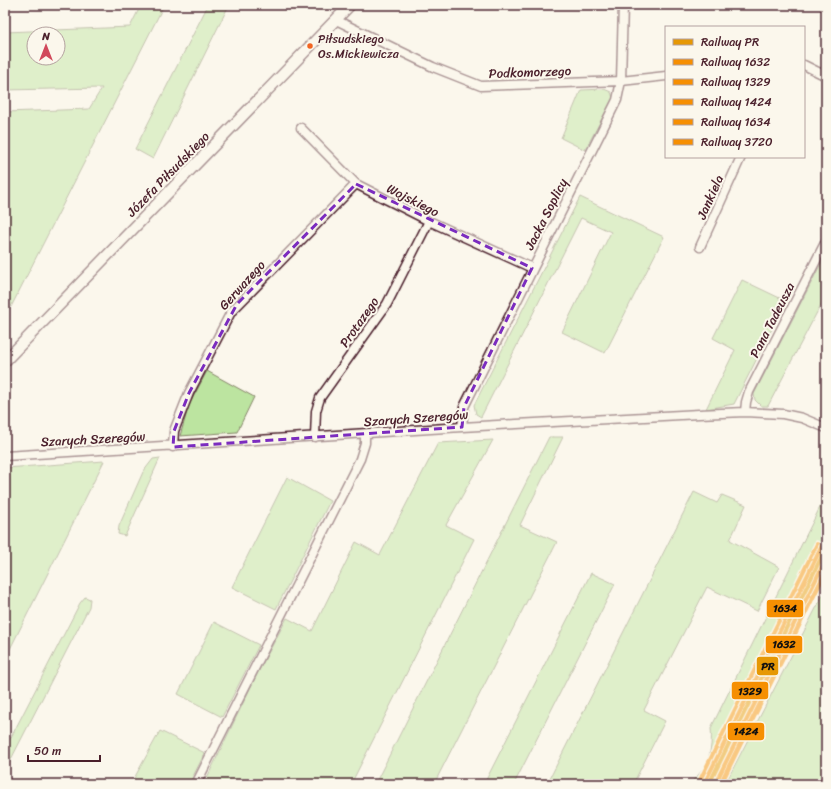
<svg xmlns="http://www.w3.org/2000/svg" width="831" height="789" viewBox="0 0 831 789" font-family="Sriracha,sans-serif">
	<style>
		.green { fill: #bce4a0; stroke: #838266; fill-rule: evenodd }
		.lines { fill: none; stroke-linecap: round; stroke-linejoin: round }
		.minor-casing { stroke: #4a1f2b; stroke-width: 11 }
		.tertiary-casing { stroke: #4a1f2b; stroke-width: 13 }
		.minor { stroke: #fbf7ec; stroke-width: 8 }
		.tertiary { stroke: #fbf7ec; stroke-width: 10 }
		.rail-1-casing { stroke: #fbf7ec; stroke-width: 7 }
		.rail-2-casing { stroke: #fbf7ec; stroke-width: 7 }
		.rail-3-casing { stroke: #fbf7ec; stroke-width: 7 }
		.rail-4-casing { stroke: #fbf7ec; stroke-width: 7 }
		.rail-5-casing { stroke: #fbf7ec; stroke-width: 7 }
		.rail-6-casing { stroke: #fbf7ec; stroke-width: 7 }
		.rail-1 { stroke: #e69804; stroke-width: 4 }
		.rail-2 { stroke: #f68f02; stroke-width: 4 }
		.rail-3 { stroke: #f68f02; stroke-width: 4 }
		.rail-4 { stroke: #f68f02; stroke-width: 4 }
		.rail-5 { stroke: #f68f02; stroke-width: 4 }
		.rail-6 { stroke: #f68f02; stroke-width: 4 }
		.marked { fill: none; stroke: #7b2cbf; stroke-width: 3; stroke-dasharray: 8 5; stroke-linejoin: round }
		.bus-dot { fill: #f26522; stroke: #fbf7ec; stroke-width: 1.5 }
		.labels { text-anchor: middle; dominant-baseline: central; stroke-width: 4; stroke-linejoin: round; paint-order: stroke }
		.bus-label { font-size: 12px; fill: #4a1f2b; stroke: #fbf7ec; text-anchor: start }
		.street-label { font-size: 13px; fill: #4a1f2b; stroke: #fbf7ec }
		.line-badge { stroke: #fbf7ec; stroke-width: 1.5 }
		.pale-badge-label { font-size: 11px; text-anchor: middle; font-weight: bold; fill: #111 }
	</style>
	<rect width="100%" height="100%" fill="#fbf7ec"/>
	<filter id="ink" filterUnits="userSpaceOnUse"><feTurbulence type="fractalNoise" baseFrequency=".025" numOctaves="2"/><feDisplacementMap in="SourceGraphic" scale="8" xChannelSelector="R" yChannelSelector="G"/><feConvolveMatrix kernelMatrix="1 2 1 2 8 2 1 2 1" color-interpolation-filters="sRGB"/></filter>
	<g filter="url(#ink)">
		<path class="green" d="M 141,5 L 164,5 L 11,307 L 5,305 L 5,112 L 89,109 L 102,88 L 5,90 L 5,32 L 130,27 ZM 34,34 L 58,34 L 58,58 L 34,58 Z
			M 208,5 L 229,5 L 153,159 L 135,149 Z
			M 604,89 L 611,92 L 613,98 L 585,150 L 561,138 L 581,90 Z
			M 580,197 L 664,237 L 605,353 L 562,332 L 611,232 L 581,218 L 481,417 L 476,414 L 474,405 Z
			M 826,254 L 826,295 L 768,406 L 761,406 L 755,400 L 754,394 Z
			M 742,280 L 786,301 L 734,404 L 706,409 L 735,350 L 713,338 Z
			M 207,371 L 254,397 L 237,432 L 180,436 L 189,405 Z
			M 549,437 L 563,437 L 520,525 L 557,542 L 434,784 L 375,784 Z
			M 493,440 L 446,525 L 474,539 L 351,784 L 204,784 L 257,674 L 287,618 L 312,631 L 356,542 L 380,555 L 438,443 Z
			M 160,458 L 125,536 L 118,534 L 119,526 L 143,472 L 153,459 Z
			M 104,461 L 5,659 L 5,468 Z
			M 287,477 L 330,501 L 276,609 L 232,587 Z
			M 694,492 L 717,503 L 722,495 L 746,505 L 730,540 L 779,567 L 757,611 L 707,587 L 644,710 L 665,721 L 633,784 L 547,784 Z
			M 826,495 L 826,537 L 705,784 L 689,784 C 708,768 713,751 711,728 Z
			M 591,573 L 615,584 L 514,784 L 484,784 Z
			M 826,589 L 826,784 L 725,784 Z
			M 85,597 L 90,599 L 89,607 L 5,771 L 5,749 L 80,603 Z
			M 214,622 L 259,645 L 222,717 L 178,694 Z
			M 160,731 L 205,753 L 189,784 L 131,784 Z"/>
		<g class="lines">
			<g class="minor-casing">
				<path id="minor" d="M 336,20 L 433,67 L 481,86 L 621,81 L 666,76
					M 804,65 L 826,76
					M 301,128 L 356,184 L 429,221 L 532,268
					M 700,247 L 741,157
					M 745,412 L 746,402 L 749,392 L 826,241
					M 462,427 L 464,407 L 617,100 L 621,81 L 623,5
					M 315,437 L 316,411 L 320,398 L 387,304 L 429,221
					M 173,447 L 174,431 L 189,393 L 231,312 L 356,184
					M 5,456 L 462,427 L 699,414 L 745,412 L 783,414 L 802,418 L 826,428
					M 196,784 L 360,459 L 365,443 L 365,434"/>
			</g>
			<g class="tertiary-casing">
				<path id="tertiary" d="M 5,361 L 350,5"/>
			</g>
			<use href="#minor" class="minor"/>
			<use href="#tertiary" class="tertiary"/>
			<g class="rail-1-casing">
				<path id="rail-1" d="M 709,784 L 826,548"/>
			</g>
			<g class="rail-2-casing">
				<path id="rail-2" d="M 715,784 L 826,559"/>
			</g>
			<g class="rail-3-casing">
				<path id="rail-3" d="M 705,782 L 822,546"/>
			</g>
			<g class="rail-4-casing">
				<path id="rail-4" d="M 720,784 L 826,571"/>
			</g>
			<g class="rail-5-casing">
				<path id="rail-5" d="M 700,780 L 817,544"/>
			</g>
			<g class="rail-6-casing">
				<path id="rail-6" d="M 721,784 L 826,571"/>
			</g>
			<use href="#rail-1" class="rail-1"/>
			<use href="#rail-2" class="rail-2"/>
			<use href="#rail-3" class="rail-3"/>
			<use href="#rail-4" class="rail-4"/>
			<use href="#rail-5" class="rail-5"/>
			<use href="#rail-6" class="rail-6"/>
		</g>
	</g>
	<path d="M0 0H831V789H0ZM 356,184 L 532,268 L 464,407 L 462,427 L 173,447 L 174,431 L 189,393 L 237,304 Z" fill="#fbf7ec" fill-opacity=".55" fill-rule="evenodd"/>
	<path class="marked" d="M 356,184 L 532,268 L 464,407 L 462,427 L 173,447 L 174,431 L 189,393 L 237,304 Z"/>
	<circle class="bus-dot" cx="310" cy="46" r="3.5"/>
	<g class="labels">
		<g class="bus-label">
			<text x="318" y="39">Piłsudskiego<tspan x="318" dy="15">Os.Mickiewicza</tspan></text>
		</g>
		<g class="street-label">
			<text transform="translate(530 72) rotate(-2)">Podkomorzego</text>
			<text transform="translate(168 174) rotate(-46)">Józefa Piłsudskiego</text>
			<text transform="translate(710 197) rotate(-66)">Jankiela</text>
			<text transform="translate(413 200) rotate(27)">Wojskiego</text>
			<text transform="translate(546 214) rotate(-63)">Jacka Soplicy</text>
			<text transform="translate(242 285) rotate(-48)">Gerwazego</text>
			<text transform="translate(772 320) rotate(-63)">Pana Tadeusza</text>
			<text transform="translate(359 322) rotate(-55)">Protazego</text>
			<text transform="translate(416 418) rotate(-4)">Szarych Szeregów</text>
			<text transform="translate(93 439) rotate(-3)">Szarych Szeregów</text>
		</g>
	</g>
	<g class="line-badge">
		<rect x="766" y="599" width="38" height="19" rx="4" fill="#f68f02"/>
		<rect x="765" y="635" width="38" height="19" rx="4" fill="#f68f02"/>
		<rect x="756" y="656" width="23" height="20" rx="4" fill="#e69804"/>
		<rect x="731" y="681" width="38" height="19" rx="4" fill="#f68f02"/>
		<rect x="727" y="722" width="38" height="19" rx="4" fill="#f68f02"/>
	</g>
	<g class="pale-badge-label">
		<text x="785" y="612">1634</text>
		<text x="784" y="648">1632</text>
		<text x="768" y="670">PR</text>
		<text x="750" y="695">1329</text>
		<text x="746" y="735">1424</text>
	</g>
	<rect width="831" height="789" fill="none" stroke="#fbf7ec" stroke-width="20"/>
	<rect x="10" y="10" width="811" height="769" fill="none" stroke="#4a1f2b" stroke-width="1.5" filter="url(#ink)"/>
	<rect x="665" y="26" width="140" height="132" fill="#fbf7ec" stroke="#b4a19f"/>
	<rect x="673" y="39" width="20" height="6" fill="#e69804" stroke="#b4a19f"/>
	<text x="701" y="46" font-size="12" fill="#4a1f2b">Railway PR</text>
	<rect x="673" y="59" width="20" height="6" fill="#f68f02" stroke="#b4a19f"/>
	<text x="701" y="66" font-size="12" fill="#4a1f2b">Railway 1632</text>
	<rect x="673" y="79" width="20" height="6" fill="#f68f02" stroke="#b4a19f"/>
	<text x="701" y="86" font-size="12" fill="#4a1f2b">Railway 1329</text>
	<rect x="673" y="99" width="20" height="6" fill="#f68f02" stroke="#b4a19f"/>
	<text x="701" y="106" font-size="12" fill="#4a1f2b">Railway 1424</text>
	<rect x="673" y="119" width="20" height="6" fill="#f68f02" stroke="#b4a19f"/>
	<text x="701" y="126" font-size="12" fill="#4a1f2b">Railway 1634</text>
	<rect x="673" y="139" width="20" height="6" fill="#f68f02" stroke="#b4a19f"/>
	<text x="701" y="146" font-size="12" fill="#4a1f2b">Railway 3720</text>
	<g transform="translate(46 46)"><circle r="19" fill="#fbf7ec" stroke="#b4a19f"/>
	<path d="M0-3L7 15L0 10L-7 15Z" fill="#d1495b"/>
	<text y="-6" font-size="11" font-weight="bold" text-anchor="middle" fill="#4a1f2b">N</text>
	</g>
	<path d="M28 755v6h72v-6" fill="none" stroke="#4a1f2b" stroke-width="2"/>
	<text x="34" y="755" font-size="12" fill="#4a1f2b" stroke="#fbf7ec" stroke-width="3" paint-order="stroke">50 m</text>
</svg>
